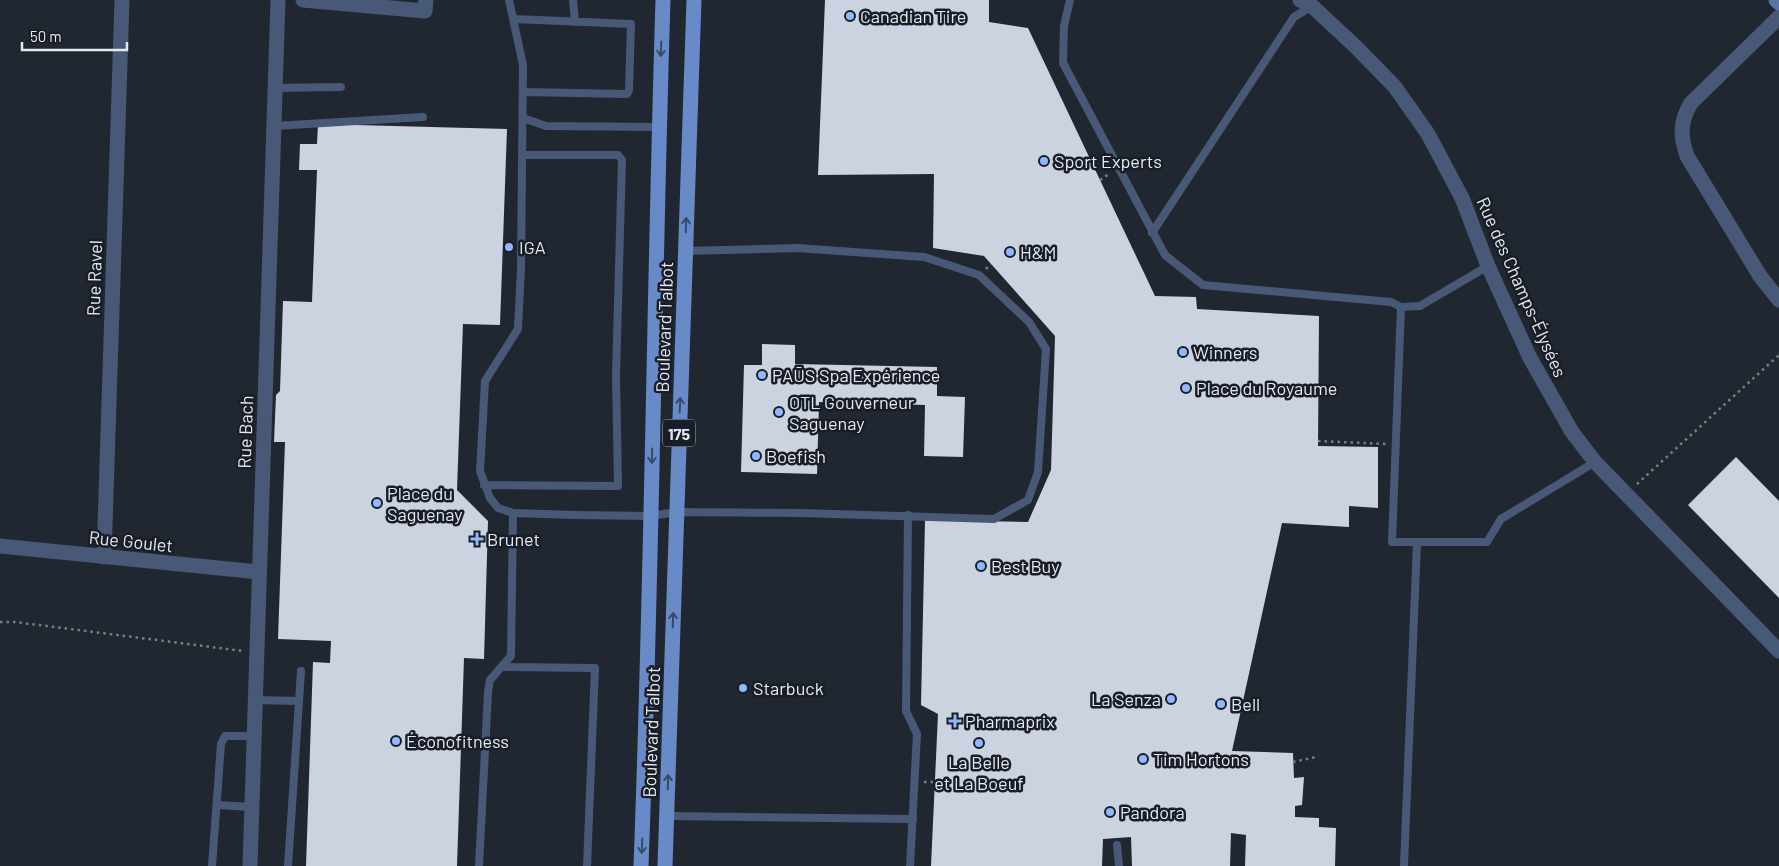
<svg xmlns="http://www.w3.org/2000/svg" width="1779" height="866" viewBox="0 0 1779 866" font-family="Barlow,sans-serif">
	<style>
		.building { fill: #cbd3e0 }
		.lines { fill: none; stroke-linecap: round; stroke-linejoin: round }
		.path { stroke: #7a7f87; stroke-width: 2.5; stroke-dasharray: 2.5 4; stroke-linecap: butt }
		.lane { stroke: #485977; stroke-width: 8 }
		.street { stroke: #485977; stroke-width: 15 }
		.secondary { stroke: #5a75a4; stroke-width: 15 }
		.primary { stroke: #688ac7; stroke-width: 15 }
		.oneway { stroke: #384967 }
		.poi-dot { fill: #91b8fd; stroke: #181d27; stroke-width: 2 }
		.labels { text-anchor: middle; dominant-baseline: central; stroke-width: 5; stroke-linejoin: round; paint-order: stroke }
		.shield { fill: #181d27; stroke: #a8acb4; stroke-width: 1 }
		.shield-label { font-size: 16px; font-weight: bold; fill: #e6eaf0 }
		.poi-label { font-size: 18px; fill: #e6eaf0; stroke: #181d27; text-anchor: start }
		.street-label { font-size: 18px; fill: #e6eaf0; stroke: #181d27 }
	</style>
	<rect width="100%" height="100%" fill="#212730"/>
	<path class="building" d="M 825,0 L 989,0 L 989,22 L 1028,28 L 1155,296 L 1196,297 L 1197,309 L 1319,316 L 1318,446 L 1378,447 L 1378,508 L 1349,506 L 1349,527 L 1282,523 L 1232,751 L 1293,753 L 1294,778 L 1304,777 L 1302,805 L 1295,806 L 1295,817 L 1319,818 L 1319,827 L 1336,828 L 1335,866 L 1245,866 L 1246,835 L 1231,833 L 1230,866 L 1132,866 L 1131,837 L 1103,839 L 1102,866 L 931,866 L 938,714 L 921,705 L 925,520 L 1028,522 L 1051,470 L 1055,336 L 984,256 L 933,248 L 934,174 L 818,175 Z
		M 318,124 L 507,129 L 500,325 L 463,324 L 457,490 L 488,521 L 484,659 L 464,658 L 457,866 L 306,866 L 313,662 L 330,663 L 331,641 L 278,639 L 285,442 L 274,442 L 276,395 L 280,391 L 283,301 L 312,302 L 317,170 L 299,170 L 300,144 L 317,144 Z
		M 762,344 L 795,345 L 795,364 L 937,367 L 937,396 L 965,397 L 963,457 L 924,456 L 925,405 L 819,402 L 817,474 L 741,472 L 744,365 L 762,365 Z
		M 1736,457 L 1779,501 L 1779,598 L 1688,505 Z"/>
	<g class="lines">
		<path class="path" d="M 1100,180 L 1109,174
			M 986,269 L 991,264
			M 1318,441 L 1386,444
			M 1637,484 L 1779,355
			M 0,622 L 15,622 L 243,651
			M 1293,762 L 1316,757
			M 924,782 L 935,782"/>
		<path class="lane" d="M 509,0 L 523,65 L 521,268 L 518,329 L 485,381 L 480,471 L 490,498 L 498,508 L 513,513 L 574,515 L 651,516 L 676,512 L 801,513 L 994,519 L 1028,500 L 1038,472 L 1046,349 L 1029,322 L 979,275 L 924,257 L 797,248 L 685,251
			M 573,0 L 575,22
			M 1070,0 L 1064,26 L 1063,63 L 1165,255 L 1203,285 L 1391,302 L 1401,307
			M 514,19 L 631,24 L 629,90 L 627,94 L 524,92
			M 275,88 L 341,87
			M 523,118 L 546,126 L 659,127
			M 274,126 L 423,117
			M 1152,233 L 1294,17 L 1312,6
			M 1488,266 L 1420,306 L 1401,307 L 1392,542 L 1487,542 L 1501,519 L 1595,462
			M 484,485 L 618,486 L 616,375 L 622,160 L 618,155 L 523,155
			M 908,515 L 906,711 L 917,734 L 910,866
			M 501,667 L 595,668 L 587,866
			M 255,700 L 299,701
			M 217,805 L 252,807
			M 667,816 L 913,819
			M 1117,845 L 1119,866
			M 212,866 L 221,744 L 225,736 L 254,736
			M 288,866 L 301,671
			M 479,866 L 488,692 L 490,680 L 511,656 L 513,513
			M 1404,866 L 1417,542"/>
		<path class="street" d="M 303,0 L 425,11 L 426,0
			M 1300,0 L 1312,6 L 1356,47 L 1395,87 L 1428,134 L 1462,198 L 1488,266 L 1530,358 L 1572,432 L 1595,462 L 1779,651
			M 1779,17 L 1691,103 C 1680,121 1680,136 1687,156 L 1760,276 L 1779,300
			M 0,546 L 258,572
			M 104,557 L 122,0
			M 250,866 L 278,0"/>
		<path class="secondary" d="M 1776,0 L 1779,3"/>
		<path class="primary" d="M 641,866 C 652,577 654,289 663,0
			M 665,866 L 694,0"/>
	</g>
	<defs><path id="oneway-shaft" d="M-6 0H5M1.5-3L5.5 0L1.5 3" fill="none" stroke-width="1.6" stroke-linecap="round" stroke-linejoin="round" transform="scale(1.25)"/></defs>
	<g class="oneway">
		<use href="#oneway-shaft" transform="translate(661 49) rotate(92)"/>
		<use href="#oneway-shaft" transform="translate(686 225) rotate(-88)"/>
		<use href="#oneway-shaft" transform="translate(680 405) rotate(-88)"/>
		<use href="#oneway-shaft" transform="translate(652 456) rotate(91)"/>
		<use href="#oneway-shaft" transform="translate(673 620) rotate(-88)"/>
		<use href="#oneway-shaft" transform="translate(668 782) rotate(-88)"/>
		<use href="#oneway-shaft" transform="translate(642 846) rotate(92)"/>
	</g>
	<g class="poi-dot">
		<circle cx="850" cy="16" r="5"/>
		<circle cx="1044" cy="161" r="5"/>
		<circle cx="509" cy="247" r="5"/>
		<circle cx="1010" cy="252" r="5"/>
		<circle cx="1183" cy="352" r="5"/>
		<circle cx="762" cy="375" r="5"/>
		<circle cx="1186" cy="388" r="5"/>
		<circle cx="779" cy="412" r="5"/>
		<circle cx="756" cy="456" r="5"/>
		<circle cx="377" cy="503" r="5"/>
		<path d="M474.5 531.5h5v5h5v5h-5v5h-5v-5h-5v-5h5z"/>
		<circle cx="981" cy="566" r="5"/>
		<circle cx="743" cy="688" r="5"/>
		<circle cx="1171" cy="699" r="5"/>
		<circle cx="1221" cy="704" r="5"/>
		<path d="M952.5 713.5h5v5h5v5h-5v5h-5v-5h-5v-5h5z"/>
		<circle cx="396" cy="741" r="5"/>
		<circle cx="979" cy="743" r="5"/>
		<circle cx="1143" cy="759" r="5"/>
		<circle cx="1110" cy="812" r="5"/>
	</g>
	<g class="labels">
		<rect class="shield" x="663" y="419.5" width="32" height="27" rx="4"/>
		<g class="shield-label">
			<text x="679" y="433">175</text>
		</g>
		<g class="poi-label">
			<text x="860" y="16">Canadian Tire</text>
			<text x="1054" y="161">Sport Experts</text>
			<text x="519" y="247">IGA</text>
			<text x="1020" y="252">H&amp;M</text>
			<text x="1193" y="352">Winners</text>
			<text x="772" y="375">PAŪS Spa Expérience</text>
			<text x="1196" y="388">Place du Royaume</text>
			<text x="789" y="402">OTL Gouverneur<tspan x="789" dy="21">Saguenay</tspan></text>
			<text x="766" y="456">Boefish</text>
			<text x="387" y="493">Place du<tspan x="387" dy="21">Saguenay</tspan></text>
			<text x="487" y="539">Brunet</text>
			<text x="991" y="566">Best Buy</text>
			<text x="753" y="688">Starbuck</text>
			<text x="1161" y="699" text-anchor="end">La Senza</text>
			<text x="1231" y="704">Bell</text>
			<text x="965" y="721">Pharmaprix</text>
			<text x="406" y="741">Éconofitness</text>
			<text x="1153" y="759">Tim Hortons</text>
			<text x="979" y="762" text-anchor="middle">La Belle<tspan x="979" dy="21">et La Boeuf</tspan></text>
			<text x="1120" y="812">Pandora</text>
		</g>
		<g class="street-label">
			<text transform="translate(94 278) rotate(-88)">Rue Ravel</text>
			<text transform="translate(1522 287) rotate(66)">Rue des Champs-Élysées</text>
			<text transform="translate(664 327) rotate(-88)">Boulevard Talbot</text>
			<text transform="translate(245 432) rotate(-88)">Rue Bach</text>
			<text transform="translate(131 541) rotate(6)">Rue Goulet</text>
			<text transform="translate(651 732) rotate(-88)">Boulevard Talbot</text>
		</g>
	</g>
	<path d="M22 42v8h105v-8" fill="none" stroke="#e6eaf0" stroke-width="2.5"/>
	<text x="30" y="42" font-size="15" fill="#e6eaf0" stroke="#181d27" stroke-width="4" paint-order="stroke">50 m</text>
</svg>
